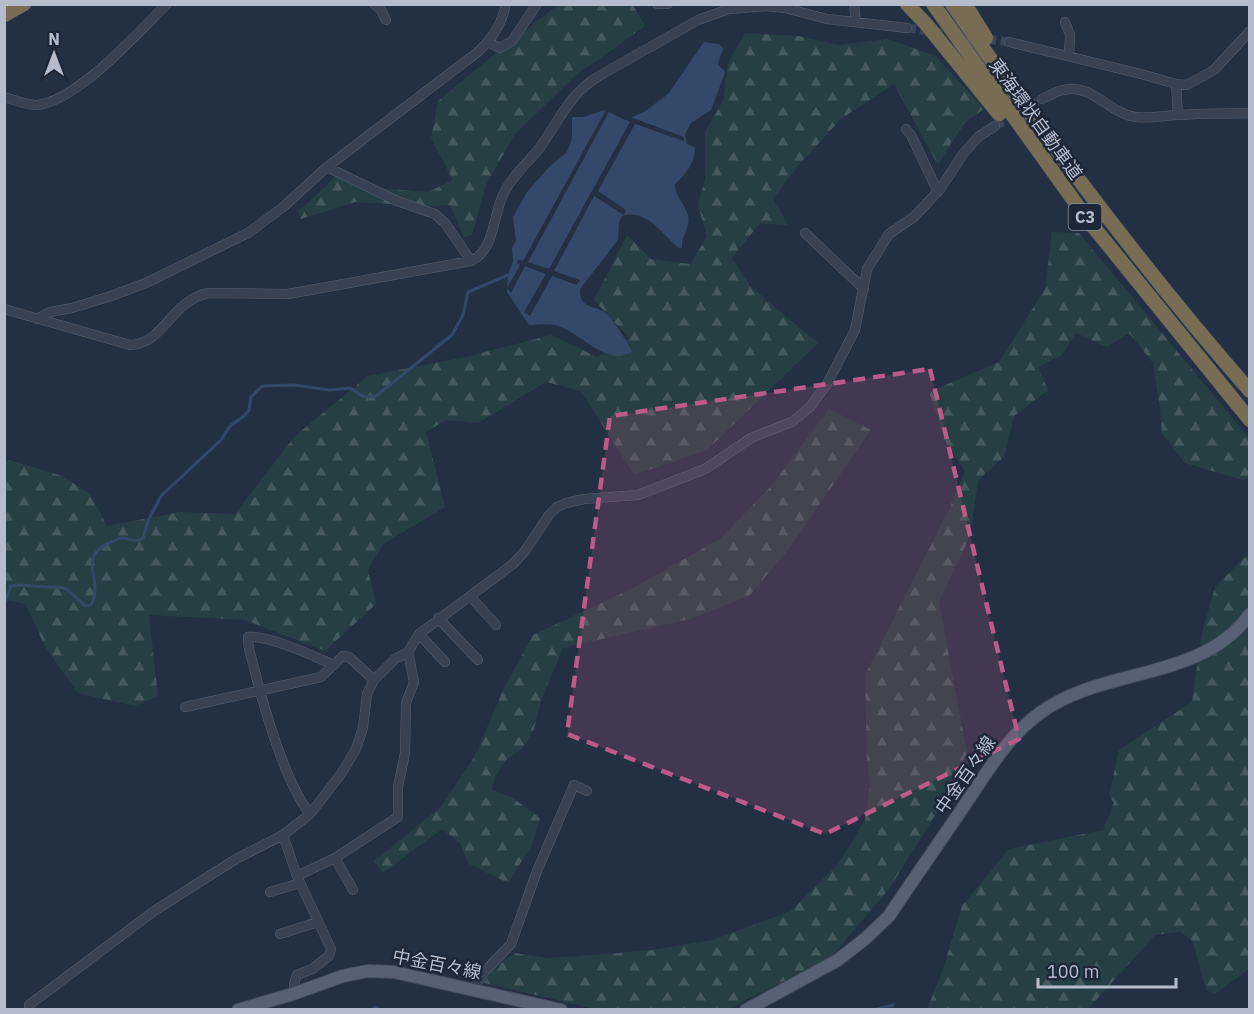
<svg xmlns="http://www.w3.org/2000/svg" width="1254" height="1014" viewBox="0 0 1254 1014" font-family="'IBM Plex Sans','Noto Sans JP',sans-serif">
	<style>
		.forest { fill: url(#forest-firs) }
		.water { fill: #34486a }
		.pier { fill: #233043; fill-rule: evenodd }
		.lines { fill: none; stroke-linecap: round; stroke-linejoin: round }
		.stream { stroke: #34486a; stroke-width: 3 }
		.minor-tunnel { stroke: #394558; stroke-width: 9; stroke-dasharray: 9 4.5; stroke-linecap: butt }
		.minor-casing { stroke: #566070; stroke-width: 10 }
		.major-casing { stroke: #424b5c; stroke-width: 14 }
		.highway-casing { stroke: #434d5d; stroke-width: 15 }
		.minor { stroke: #384253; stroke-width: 9 }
		.major { stroke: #566173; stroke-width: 12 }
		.highway { stroke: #796c54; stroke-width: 14 }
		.marked { fill: #bd5a89; fill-opacity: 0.2; stroke: #bd5a89; stroke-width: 4.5; stroke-dasharray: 12 8; stroke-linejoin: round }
		.labels { text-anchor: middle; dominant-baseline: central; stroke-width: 5; stroke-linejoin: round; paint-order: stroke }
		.shield { fill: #1d2738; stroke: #8790a0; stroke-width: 1.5 }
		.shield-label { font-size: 16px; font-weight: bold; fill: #b5bdcd }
		.street-label { font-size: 18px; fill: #b5bdcd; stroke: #1d2738 }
	</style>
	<defs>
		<pattern id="forest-firs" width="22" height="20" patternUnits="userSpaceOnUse" patternTransform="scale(1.5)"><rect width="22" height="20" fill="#263f44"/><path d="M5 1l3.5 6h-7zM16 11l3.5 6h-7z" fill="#43595e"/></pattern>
	</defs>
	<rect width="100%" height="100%" fill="#233043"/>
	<path class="forest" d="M 558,5 L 633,5 L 645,26 L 575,76 L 515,134 L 486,185 L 472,235 L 464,237 L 450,205 L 429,206 L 355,202 L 301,219 L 298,211 L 325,187 L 342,168 L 376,188 L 428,192 L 453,180 L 431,138 L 438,101 L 502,48 Z
		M 745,33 L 799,36 L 839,45 L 887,39 L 936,56 L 984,109 L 964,123 L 938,165 L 894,84 L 841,119 L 797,167 L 773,199 L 788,225 L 760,223 L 732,258 L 751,287 L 818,343 L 707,450 L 634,475 L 581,391 L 546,382 L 478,423 L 446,420 L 426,432 L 445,507 L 383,544 L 368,570 L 376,604 L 325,651 L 245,620 L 149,615 L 158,696 L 134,706 L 78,693 L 44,645 L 26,604 L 5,600 L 4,463 L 9,460 L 62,476 L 90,494 L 107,526 L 180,512 L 235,514 L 295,436 L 368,376 L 466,357 L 551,335 L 597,357 L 630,339 L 594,300 L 627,235 L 651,259 L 690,264 L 707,237 L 698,205 L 705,179 L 705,132 L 723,101 L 728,63 Z
		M 1052,232 L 1079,233 L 1249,438 L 1249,477 L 1243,480 L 1185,463 L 1162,433 L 1160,409 L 1153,363 L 1129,333 L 1107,347 L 1076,333 L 1062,355 L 1038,367 L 1048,390 L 1014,416 L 1004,457 L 978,480 L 970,536 L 939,602 L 967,753 L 939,809 L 889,889 L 832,956 L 728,1009 L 595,1009 L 484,983 L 493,969 L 515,953 L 547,958 L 595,955 L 653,950 L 712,940 L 791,911 L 839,863 L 865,820 L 870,786 L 867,761 L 865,675 L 950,507 L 965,471 L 946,442 L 929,392 L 999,362 L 1045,289 Z
		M 829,409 L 871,430 L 788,550 L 749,596 L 694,618 L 563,648 L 541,701 L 534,729 L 523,748 L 506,760 L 495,777 L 492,790 L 513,798 L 540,818 L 532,845 L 508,883 L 469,864 L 460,843 L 442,829 L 383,873 L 374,861 L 441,807 L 475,756 L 504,688 L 533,635 L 633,588 L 721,538 L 772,485 Z
		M 1249,553 L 1249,969 L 1215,994 L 1206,990 L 1193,942 L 1181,932 L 1155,935 L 1088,1009 L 927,1010 L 944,966 L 962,906 L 1009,849 L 1103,830 L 1114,803 L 1109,796 L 1119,750 L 1192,702 L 1202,633 L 1215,587 Z"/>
	<path class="water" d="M 704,42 L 719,44 L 723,48 C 722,54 719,58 718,65 L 724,70 L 725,73 L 711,110 L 691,123 L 685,134 L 687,144 L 695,147 C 695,163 686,174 675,184 C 674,195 685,204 688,215 C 691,227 681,236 682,248 L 679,248 C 662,235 647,208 622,216 L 619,222 L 618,240 L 580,289 C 579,312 598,303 609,316 C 613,320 631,347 632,352 C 605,366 581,333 558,326 C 550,323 538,325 529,325 L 507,292 L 508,275 L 513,261 L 512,248 L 516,241 L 513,217 L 527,192 L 550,166 L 567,152 L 572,139 L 572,117 L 584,117 L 605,110 L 625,120 L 644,112 L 668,94 Z"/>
	<path class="pier" d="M 607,108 L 625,117 L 628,116 L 684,137 L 684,141 L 635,124 L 598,191 L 626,210 L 624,215 L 594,196 L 554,271 L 580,280 L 577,285 L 552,276 L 530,316 L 524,312 L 546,274 L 525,266 L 511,293 L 507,288 L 520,265 L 516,263 L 519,259 L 523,261 ZM 610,110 L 630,122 L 549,269 L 528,262 Z"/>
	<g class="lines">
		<path class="stream" d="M 4,604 L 11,586 L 18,585 L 65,588 L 86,606 L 91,605 C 104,581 78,560 105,545 C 110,543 117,538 123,538 C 128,538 133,541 137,541 L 143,538 L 148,521 L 161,496 L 221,440 L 230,426 L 244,416 L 249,410 L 251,397 L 262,386 L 294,385 L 330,390 L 350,388 L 364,397 L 376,396 L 452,335 L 463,315 L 468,292 L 508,275
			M 371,1010 L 376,1007 L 380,1010
			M 873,1010 L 893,1005"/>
		<path class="minor-tunnel" d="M 907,28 L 1009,42
			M 995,126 L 1042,99"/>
		<g class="minor-casing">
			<path id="minor" d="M 374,4 L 381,10 L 386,20
				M 657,4 L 668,4
				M 854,4 L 856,22
				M 1065,22 L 1070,35 L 1069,56
				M 488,42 L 500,48 L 512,41 L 537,4
				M 1009,42 L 1141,74 L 1176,84 L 1187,85 L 1214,70 L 1250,31
				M 1176,84 L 1178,115
				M 4,97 C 14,100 26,105 36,105 C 76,103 138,32 167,4
				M 1042,99 C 1049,96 1056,91 1063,90 C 1092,83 1109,113 1135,117 C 1151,119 1165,115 1180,115 C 1203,113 1226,114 1250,113
				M 906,129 L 911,135 L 938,192
				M 327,167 L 397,201 L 435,214 L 445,223 L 471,261
				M 805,233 L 864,289
				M 4,309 L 130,345 C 164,344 171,301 208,293 L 288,294 L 471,261 C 497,249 492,211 506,189 C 515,173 530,161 541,146 C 560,119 569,94 599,76 L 698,20 L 729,9 L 767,6 L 785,8 L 827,19 L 907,28
				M 37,319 L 50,312 L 72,308 L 111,296 L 146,283 L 248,233 L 282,208 L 327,167 L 479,51 C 493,37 502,24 506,4
				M 470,596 L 496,625
				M 438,618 L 478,660
				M 419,634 L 445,662
				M 185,707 L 321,677 L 343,656 L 349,657 L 374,680
				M 310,814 C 285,782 264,708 254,668 C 252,658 247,647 248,637 C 269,635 313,656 334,665
				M 283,835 L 297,876 L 331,949 L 329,956 L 312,969 L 297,975 L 295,980 L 293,994
				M 335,858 L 353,890
				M 297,876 L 335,858 L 398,817 L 398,787 L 405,753 L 406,703 L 414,682 L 408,652
				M 270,892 L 300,883
				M 280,934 L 318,922
				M 473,989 L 485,971 L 511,944 L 537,871 L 574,785 L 587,791
				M 29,1010 L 29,1005 L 154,911 L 236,859 L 283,835 L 310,814 L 341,774 L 356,749 L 363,728 L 367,694 L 374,680 L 395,659 L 408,652 L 419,634 L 513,564 L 525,551 L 549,515 L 557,507 L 566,503 L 584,499 L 638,495 L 705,469 L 751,438 L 792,422 L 810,407 L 827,384 L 855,330 L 867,269 L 889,234 L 914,217 L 941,188 L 963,154 L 978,137 L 995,126"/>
		</g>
		<g class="major-casing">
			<path id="major" d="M 238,1010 L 293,994 L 343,976 L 368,971 L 394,972 L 561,1010
				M 746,1010 L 838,960 L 866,938 L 889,916 C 915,877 942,839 968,800 C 989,769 1009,735 1040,713 C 1104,666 1201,682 1250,614"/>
		</g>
		<g class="highway-casing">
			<path id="highway" d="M 907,4 L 926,24 L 999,114
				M 933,4 L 1087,219 L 1250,420
				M 952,4 C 1045,138 1143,269 1250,391
				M 965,4 L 986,38
				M 4,15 L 24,4"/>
		</g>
		<use href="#minor" class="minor"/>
		<use href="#major" class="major"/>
		<use href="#highway" class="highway"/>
	</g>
	<path class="marked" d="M 930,369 L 1019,739 L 825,834 L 567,734 L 610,416 Z"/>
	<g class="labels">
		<rect class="shield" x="1068.5" y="204" width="33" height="26" rx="4.5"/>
		<g class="shield-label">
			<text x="1085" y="217">C3</text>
		</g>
		<g class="street-label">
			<text transform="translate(1036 119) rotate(54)">東海環状自動車道</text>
			<text transform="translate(965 775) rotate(-55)">中金百々線</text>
			<text transform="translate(437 964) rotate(11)">中金百々線</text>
		</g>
	</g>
	<rect width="1254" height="1014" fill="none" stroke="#b5bdcd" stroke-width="12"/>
	<g transform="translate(54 54)" stroke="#1d2738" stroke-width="4.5" paint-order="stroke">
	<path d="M0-4.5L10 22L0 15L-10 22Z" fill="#b5bdcd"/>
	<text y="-9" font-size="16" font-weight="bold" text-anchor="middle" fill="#b5bdcd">N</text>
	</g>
	<path d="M1038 978v9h138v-9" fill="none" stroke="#b5bdcd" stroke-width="3"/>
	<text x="1047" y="978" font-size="18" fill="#b5bdcd" stroke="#1d2738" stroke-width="4.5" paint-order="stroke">100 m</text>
</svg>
